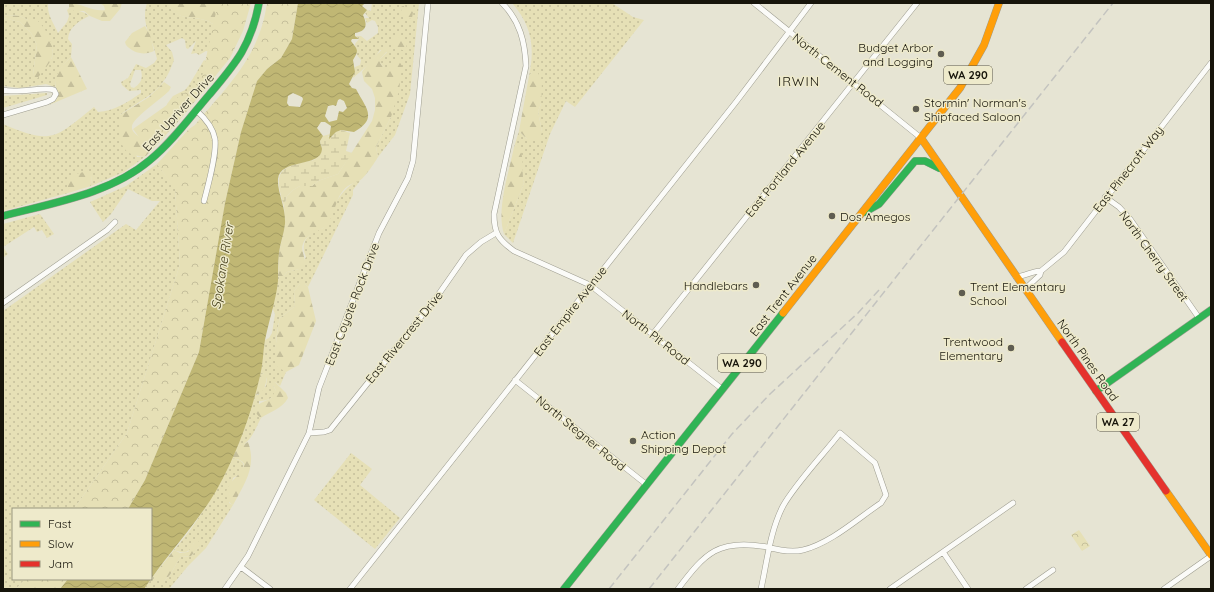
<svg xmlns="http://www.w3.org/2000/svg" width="1214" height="592" viewBox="0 0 1214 592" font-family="Quicksand,sans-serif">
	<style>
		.grass { fill: url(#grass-dots); fill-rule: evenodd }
		.forest { fill: url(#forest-firs) }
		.wetland { fill: url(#wetland-marsh) }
		.park { fill: url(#park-crowns) }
		.water { fill: url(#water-waves); fill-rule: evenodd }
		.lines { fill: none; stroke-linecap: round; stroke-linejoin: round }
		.street-casing { stroke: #9d9c8f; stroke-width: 6 }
		.fast-casing { stroke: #9d9c8f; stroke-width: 8 }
		.slow-casing { stroke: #9d9c8f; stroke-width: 8 }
		.jam-casing { stroke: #9d9c8f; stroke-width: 8 }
		.street { stroke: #fbfbf8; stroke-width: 5 }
		.fast { stroke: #30b455; stroke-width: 7 }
		.slow { stroke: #ff9f0a; stroke-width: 7 }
		.jam { stroke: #e5322d; stroke-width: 7 }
		.rail { stroke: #c3c3bf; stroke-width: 1.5; stroke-dasharray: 8 4; stroke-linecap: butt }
		.poi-dot { fill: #5f5d51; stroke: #eeeacb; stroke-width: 1.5 }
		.labels { text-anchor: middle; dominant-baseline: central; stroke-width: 3; stroke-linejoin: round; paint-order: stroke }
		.shield { fill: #eeeacb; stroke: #585545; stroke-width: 1 }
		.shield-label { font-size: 11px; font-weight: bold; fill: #17150b }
		.poi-label { font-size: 12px; fill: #17150b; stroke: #eeeacb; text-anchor: start }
		.street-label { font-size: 12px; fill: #17150b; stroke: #eeeacb }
		.neighbourhood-label { font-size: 13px; letter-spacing: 1px; fill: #17150b; stroke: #eeeacb }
		.water-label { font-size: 13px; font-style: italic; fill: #48421d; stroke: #eeeacb }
	</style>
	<defs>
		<pattern id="grass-dots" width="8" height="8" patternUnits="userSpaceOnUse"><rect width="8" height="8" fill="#e6e0b6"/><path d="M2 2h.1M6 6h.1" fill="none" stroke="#c5bf9b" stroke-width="1.8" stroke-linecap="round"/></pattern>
		<pattern id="forest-firs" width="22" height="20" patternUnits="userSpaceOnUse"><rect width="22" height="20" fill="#e6e0b6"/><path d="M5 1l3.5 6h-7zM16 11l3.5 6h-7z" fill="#c5bf9b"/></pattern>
		<pattern id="wetland-marsh" width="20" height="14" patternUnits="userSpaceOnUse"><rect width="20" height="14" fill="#e6e0b6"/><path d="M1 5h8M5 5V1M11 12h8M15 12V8" fill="none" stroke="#c5bf9b"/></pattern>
		<pattern id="park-crowns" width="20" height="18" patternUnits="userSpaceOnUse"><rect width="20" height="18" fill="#e6e0b6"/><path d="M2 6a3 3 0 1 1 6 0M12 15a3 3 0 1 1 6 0" fill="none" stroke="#c5bf9b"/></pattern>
		<pattern id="water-waves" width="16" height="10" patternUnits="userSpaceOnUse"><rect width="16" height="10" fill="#c0b774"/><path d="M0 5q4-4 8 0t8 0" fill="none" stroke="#a49c63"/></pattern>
	</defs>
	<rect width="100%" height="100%" fill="#e6e4d3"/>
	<path class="grass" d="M 3,3 L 48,3 C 47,15 53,22 58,33 L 67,22 L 69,16 L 67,10 L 69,8 C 77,12 83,10 89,16 C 79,21 69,27 68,39 L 72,44 L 71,57 C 61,66 56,74 55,87 L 46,84 L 20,88 L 3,86 L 3,18 L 20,22 L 31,33 L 37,45 L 33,75 L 37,78 L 52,58 L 53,50 L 28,20 L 20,16 L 3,15 Z
		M 147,3 L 168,3 C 176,24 198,13 213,24 L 214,36 L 212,52 L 206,51 L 199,55 L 196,53 L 191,54 L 196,41 L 188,49 L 186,48 L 185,40 L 182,38 L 166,45 L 172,52 L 174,60 C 163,93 146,96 120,115 L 137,157 L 146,156 L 124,172 L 91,186 L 92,175 L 68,181 L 68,193 L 3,211 L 3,124 C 52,145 54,139 94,107 L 98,112 C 114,111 128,102 141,93 L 141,90 L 129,91 L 122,85 L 121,82 L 128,78 L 136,64 L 146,68 L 154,63 L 157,59 C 153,39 140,24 147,3 ZM 135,70 L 141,70 C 143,79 141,83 134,88 L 131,87 L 130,84 Z
		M 372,3 L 419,3 L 410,94 L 395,135 L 378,157 L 376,147 L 391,117 L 392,64 L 388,67 L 384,67 L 380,63 L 380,59 L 387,52 L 380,50 C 372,63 363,69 353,78 L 355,67 L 360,65 L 361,60 L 357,55 L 355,44 L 359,39 L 356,36 L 361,36 L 367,41 L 378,33 L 378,27 L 375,21 L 372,20 L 367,23 L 365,18 L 369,18 L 365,13 L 367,10 L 371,11 Z
		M 512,3 L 612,3 L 633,17 L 644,20 L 575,107 L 566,101 L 550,134 L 513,243 L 504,234 L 524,183 C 520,170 525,156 516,145 L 514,147 L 519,131 L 527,139 L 542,132 L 538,111 L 541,104 L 532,72 L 529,76 C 535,47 532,26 512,3 Z
		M 204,60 L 208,62 L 207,76 L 163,123 L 167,104 L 173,96 L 185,90 L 189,85 Z
		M 47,93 L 47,95 L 3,108 L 3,96 Z
		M 157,164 L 175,188 L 180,264 L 127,433 L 74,509 L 13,509 L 13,579 L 25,579 L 16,589 L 3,589 L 3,311 L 126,224 L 136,230 L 160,201 L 152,201 L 128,189 L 111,214 L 103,222 L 90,202 L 126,186 Z
		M 357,181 L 360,181 L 353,190 L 353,195 L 308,287 L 305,284 L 300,284 L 294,291 L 295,306 L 280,318 C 276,335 271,360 286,372 L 280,386 L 275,382 L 273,386 L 276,390 C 275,398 267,401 259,401 L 259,416 L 261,418 C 256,427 250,446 238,445 L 255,395 L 258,395 L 266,386 L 267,378 L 264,373 L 260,375 L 265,340 L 269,338 L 272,333 L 275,314 L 272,307 L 278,276 L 284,276 L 287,272 L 299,269 L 306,257 C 299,241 309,233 323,228 C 332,211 339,190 357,181 Z
		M 40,214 L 54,234 L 47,238 L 42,230 L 37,232 L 34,227 L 3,247 L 8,254 L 3,258 L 3,224 Z
		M 351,453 L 372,469 L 360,485 L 400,518 L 375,549 L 314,500 Z
		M 232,458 C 249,461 246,471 233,478 L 229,503 L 233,505 L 206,548 L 188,566 L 169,589 L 144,589 L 154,575 L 156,581 L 164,581 C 173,574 174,565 181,557 L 191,556 L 200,546 L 200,542 L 194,543 C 190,553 184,554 174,550 C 198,523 216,491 232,458 Z"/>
	<path class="forest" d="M 69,3 C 81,3 93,12 105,10 L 104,6 L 100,3 L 122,3 L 120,9 L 110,21 L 102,21 L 90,16 L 84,11 L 74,11 L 69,8 Z
		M 168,3 L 248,3 L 214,36 L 213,24 C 198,13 175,24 168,3 Z
		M 403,6 L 411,9 L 413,12 L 412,18 L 410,19 C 404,16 401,14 401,7 Z
		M 3,15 L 20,16 L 28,20 L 37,20 C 45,27 56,46 52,57 C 50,64 42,72 37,79 L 34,78 L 33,75 L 37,45 L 31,33 L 20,22 L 3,18 Z
		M 145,26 L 150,35 L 154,51 C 144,56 133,53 126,45 L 125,42 L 132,33 Z
		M 396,36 L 404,39 L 407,42 L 406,50 C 399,51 391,45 392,38 Z
		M 386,47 L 389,49 L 380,59 L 380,63 L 384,67 L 387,67 L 395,60 L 399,61 L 402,66 L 399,91 L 391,117 L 376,147 L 378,157 C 375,162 364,179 359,181 C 352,184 347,185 342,192 C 335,201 335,214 328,223 C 322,232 307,232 303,244 C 299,252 311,262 299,269 C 296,270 291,271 287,272 L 284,276 L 278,276 L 279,253 L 285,224 L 284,206 L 287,196 L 293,190 L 300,186 L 312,186 L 318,181 L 338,174 L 372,121 L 375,110 L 375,98 L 372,89 L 364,81 L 362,72 C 365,67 381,49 386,47 Z
		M 71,57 L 87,89 L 49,105 L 57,99 L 58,92 C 50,79 61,66 71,57 Z
		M 532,72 L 538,73 L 542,81 L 541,104 L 538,111 L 542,132 L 539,139 L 534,141 L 527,139 L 519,131 L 529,76 Z
		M 164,82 L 171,87 L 169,91 C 161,99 133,118 132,126 C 131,132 137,135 141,138 L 163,138 L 146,156 C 120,158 117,138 120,115 L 149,97 Z
		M 516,145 C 526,152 521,172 524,183 L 504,234 C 496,210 509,172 514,147 Z
		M 84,172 L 92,175 L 91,186 L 68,193 L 68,181 L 75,174 Z
		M 300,284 L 305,284 L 308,287 L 316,321 L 299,365 L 286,372 L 276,366 C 275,349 276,334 280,318 L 295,306 L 294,291 Z
		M 264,373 L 268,373 C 265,382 267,393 255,395 L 260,375 Z
		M 275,382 L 286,393 L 288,398 C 282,409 271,411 261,418 C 246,406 263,403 271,398 L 276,390 L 272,384 Z
		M 248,442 C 257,466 245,483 233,505 C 230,503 229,502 227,498 C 219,481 265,464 232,458 L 238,445 L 244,444 Z
		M 196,540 L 200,542 L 200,546 L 191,556 L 181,557 C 174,565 173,574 164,581 L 156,581 L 154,579 L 154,575 L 174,550 L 180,553 L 188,552 Z"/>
	<path class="wetland" d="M 341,130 L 350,133 L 346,151 L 352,153 L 338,174 L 318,181 L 312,186 L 300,186 L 293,190 L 287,196 L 284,206 C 273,171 278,167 314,160 L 322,148 L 320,141 L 323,136 L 330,134 L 328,137 L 332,137 L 336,132 Z"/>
	<path class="park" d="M 218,3 L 251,3 L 243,31 L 230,58 L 178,122 L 150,152 L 133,129 L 201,81 Z
		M 267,3 L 298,3 L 292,39 L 281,58 L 267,69 L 257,81 L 241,132 L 225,203 L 199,352 L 145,480 L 128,509 L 74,509 L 127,433 L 180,264 L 175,189 L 157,164 L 189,129 L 195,125 C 228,85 259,58 267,3 Z
		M 1079,530 L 1090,546 L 1082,551 L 1071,535 Z
		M 25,579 L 68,579 L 60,589 L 16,589 Z"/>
	<path class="water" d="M 298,3 L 365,3 L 362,6 L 367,10 L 363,15 C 368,26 366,31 355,33 L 355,36 L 359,39 L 352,39 L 351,41 C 358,50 359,50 353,60 L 355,72 L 349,84 L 352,88 L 356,89 C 365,107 379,118 354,132 L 341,130 L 336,132 L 329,139 L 331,126 L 325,122 L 321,122 L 317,128 L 323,136 L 320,141 C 320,144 322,147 322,149 C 321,168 280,158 278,179 C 277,192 286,207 285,224 C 284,234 280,243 279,253 C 278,262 278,272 278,281 C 276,300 269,320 265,340 C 263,352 263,364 260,376 C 251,415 236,456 216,491 C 197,523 172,549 151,579 L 151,509 L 128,509 L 145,480 L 199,352 L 225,203 L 241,132 L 257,81 L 267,69 L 281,58 L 292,39 ZM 293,93 L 302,97 L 303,99 L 300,107 L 289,106 L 287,103 L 288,96 ZM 340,99 L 344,101 L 347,108 L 343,112 L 339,111 L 337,120 L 329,122 L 325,116 L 328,106 L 333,105 L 336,106 L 338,100 Z
		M 68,579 L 151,579 L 144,589 L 60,589 Z"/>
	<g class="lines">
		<g class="street-casing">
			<path id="street" d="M 502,3 C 520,21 525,42 526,66 L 494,214 C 494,234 499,240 514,251 L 590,285 L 722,389
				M 754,3 L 921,138
				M 3,90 C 18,94 45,86 54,90 L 56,94 L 53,99 L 47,102 L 3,115
				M 196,110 C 205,118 213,127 215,139 C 217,155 208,185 204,201
				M 1105,197 L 1119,207 L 1130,219 L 1199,318
				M 1016,277 C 1024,276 1036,270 1041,271
				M 1025,289 L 1040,275 L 1041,271 L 1064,252 L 1211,63
				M 3,303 L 107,230 L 115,222
				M 652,335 L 917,3
				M 515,380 L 647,485
				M 309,433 L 324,432 L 330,430 L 436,298 L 466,255 L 481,242 L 496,233
				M 943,552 L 968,589
				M 241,567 L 270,589
				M 225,589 L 248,556 L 309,433 L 319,388 L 379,233 L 408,178 L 413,161 L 428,3
				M 350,589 L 736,102 L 811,3
				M 678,589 C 705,553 719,538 767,547 C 778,550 791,553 803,550 C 831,543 857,519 881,503 L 886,495 L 875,463 L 840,433 C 823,455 796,483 783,506 C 770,531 767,562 761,589
				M 890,589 L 1013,503
				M 1026,589 L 1053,570
				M 1164,589 L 1211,556"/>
		</g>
		<g class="fast-casing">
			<path id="fast" d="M 865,212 L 879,204 L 915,161 L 925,161 L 939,168
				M 3,216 C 52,203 110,194 150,160 C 173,141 190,117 209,95 C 236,63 251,46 259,3
				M 1096,391 L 1211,310
				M 564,589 L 783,313"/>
		</g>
		<g class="slow-casing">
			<path id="slow" d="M 921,138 L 1062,342
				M 783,313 L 960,88 L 984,45 L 999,3
				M 1166,491 L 1211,555"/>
		</g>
		<g class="jam-casing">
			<path id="jam" d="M 1062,342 L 1166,491"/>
		</g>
		<use href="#street" class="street"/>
		<use href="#fast" class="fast"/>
		<use href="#slow" class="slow"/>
		<use href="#jam" class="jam"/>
		<path class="rail" d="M 609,589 L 732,434 L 770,394 L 858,313 L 879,290
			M 649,589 L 1113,3"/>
	</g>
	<g class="poi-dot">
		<circle cx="941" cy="54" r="4"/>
		<circle cx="916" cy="109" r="4"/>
		<circle cx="832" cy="216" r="4"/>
		<circle cx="756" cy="285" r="4"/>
		<circle cx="962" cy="293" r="4"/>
		<circle cx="1011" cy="348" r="4"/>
		<circle cx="633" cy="441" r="4"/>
	</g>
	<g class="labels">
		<g class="shield">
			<rect x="944" y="66" width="48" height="18" rx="3"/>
			<rect x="718" y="354" width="48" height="18" rx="3"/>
			<rect x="1097" y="413" width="42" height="18" rx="3"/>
		</g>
		<g class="shield-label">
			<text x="968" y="75">WA 290</text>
			<text x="742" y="363">WA 290</text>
			<text x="1118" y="422">WA 27</text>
		</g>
		<g class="poi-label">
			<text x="933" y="47" text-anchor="end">Budget Arbor<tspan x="933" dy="14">and Logging</tspan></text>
			<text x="924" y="102">Stormin' Norman's<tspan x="924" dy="14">Shipfaced Saloon</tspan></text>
			<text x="840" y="216">Dos Amegos</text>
			<text x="748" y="285" text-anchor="end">Handlebars</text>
			<text x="970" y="286">Trent Elementary<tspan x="970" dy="14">School</tspan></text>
			<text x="1003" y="341" text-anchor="end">Trentwood<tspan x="1003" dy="14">Elementary</tspan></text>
			<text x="641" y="434">Action<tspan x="641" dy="14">Shipping Depot</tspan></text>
		</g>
		<g class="street-label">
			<text transform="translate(838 70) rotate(38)">North Cement Road</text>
			<text transform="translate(178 112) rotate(-48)">East Upriver Drive</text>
			<text transform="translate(785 169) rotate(-51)">East Portland Avenue</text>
			<text transform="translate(1128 169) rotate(-52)">East Pinecroft Way</text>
			<text transform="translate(1154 256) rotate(54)">North Cherry Street</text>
			<text transform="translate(783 295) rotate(-52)">East Trent Avenue</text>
			<text transform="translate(352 304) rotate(-69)">East Coyote Rock Drive</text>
			<text transform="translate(570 311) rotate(-52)">East Empire Avenue</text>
			<text transform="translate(404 337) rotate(-51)">East Rivercrest Drive</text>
			<text transform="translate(656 337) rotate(38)">North Pit Road</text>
			<text transform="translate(1088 360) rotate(55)">North Pines Road</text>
			<text transform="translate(581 433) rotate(39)">North Stegner Road</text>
		</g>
		<g class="neighbourhood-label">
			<text x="799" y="81">IRWIN</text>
		</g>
		<g class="water-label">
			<text transform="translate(222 266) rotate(-81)">Spokane River</text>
		</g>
	</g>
	<rect width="1214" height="592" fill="none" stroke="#17150b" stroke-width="8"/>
	<rect x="12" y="508" width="140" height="72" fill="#eeeacb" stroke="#98957e"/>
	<rect x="20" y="521" width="20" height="6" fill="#30b455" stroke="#98957e"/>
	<text x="48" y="528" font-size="12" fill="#17150b">Fast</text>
	<rect x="20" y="541" width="20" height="6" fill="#ff9f0a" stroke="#98957e"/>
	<text x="48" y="548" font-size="12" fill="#17150b">Slow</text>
	<rect x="20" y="561" width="20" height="6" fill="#e5322d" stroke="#98957e"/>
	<text x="48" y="568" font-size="12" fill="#17150b">Jam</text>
</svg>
